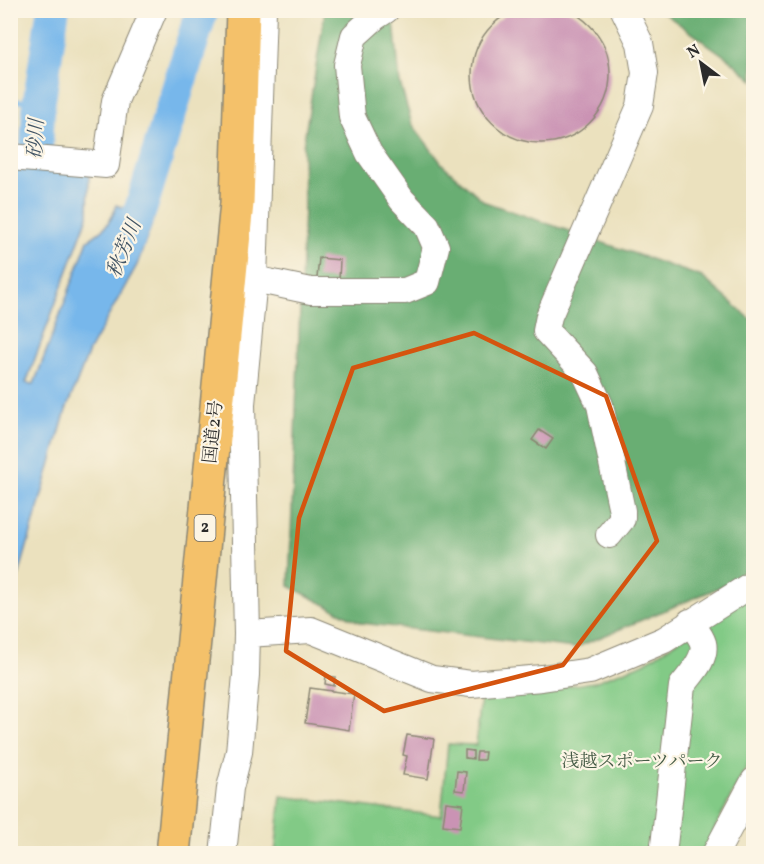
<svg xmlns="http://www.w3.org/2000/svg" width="764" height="864" viewBox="0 0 764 864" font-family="Vollkorn,'Noto Serif JP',serif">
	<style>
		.green { fill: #82ca86; stroke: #567a58; stroke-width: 1.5 }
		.forest { fill: #69ae73; stroke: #4a6c4f; stroke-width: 1.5 }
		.water { fill: #77b7eb; stroke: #51718b; stroke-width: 1.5 }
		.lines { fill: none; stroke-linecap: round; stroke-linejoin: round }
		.stream { stroke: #77b7eb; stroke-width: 5 }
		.river { stroke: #77b7eb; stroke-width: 33 }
		.building { fill: #ca93b4 }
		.minor-casing { stroke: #8b8674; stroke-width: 28 }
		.highway-casing { stroke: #8b8674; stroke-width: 36 }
		.minor { stroke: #fff; stroke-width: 26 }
		.highway { stroke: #f4c16a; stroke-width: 33 }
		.marked { fill: none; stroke: #d5540f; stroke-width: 4.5; stroke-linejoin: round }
		.labels { text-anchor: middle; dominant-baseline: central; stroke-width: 4.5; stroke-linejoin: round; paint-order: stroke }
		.shield { fill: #fcf5e5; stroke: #6a6863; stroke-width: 1.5 }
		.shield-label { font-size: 16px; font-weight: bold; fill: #2b2b2b }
		.street-label { font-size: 18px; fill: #2b2b2b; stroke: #fcf5e5 }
		.park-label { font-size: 18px; fill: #455b46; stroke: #fcf5e5 }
		.water-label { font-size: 20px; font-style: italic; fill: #425565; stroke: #fcf5e5 }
	</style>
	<rect width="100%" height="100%" fill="#fcf5e5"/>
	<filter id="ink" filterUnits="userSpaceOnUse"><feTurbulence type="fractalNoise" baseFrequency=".0167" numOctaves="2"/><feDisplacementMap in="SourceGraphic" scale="12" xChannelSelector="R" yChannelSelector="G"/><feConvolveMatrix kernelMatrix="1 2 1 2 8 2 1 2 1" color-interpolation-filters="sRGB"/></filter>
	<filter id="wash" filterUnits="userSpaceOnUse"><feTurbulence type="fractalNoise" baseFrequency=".008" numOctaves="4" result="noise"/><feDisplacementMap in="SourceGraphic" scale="24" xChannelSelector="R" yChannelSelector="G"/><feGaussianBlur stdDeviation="1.35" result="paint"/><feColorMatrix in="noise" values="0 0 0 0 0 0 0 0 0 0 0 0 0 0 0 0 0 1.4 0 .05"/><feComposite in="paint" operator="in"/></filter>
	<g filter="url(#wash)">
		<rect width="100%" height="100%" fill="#ebe1be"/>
		<path class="green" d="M 751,593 L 753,593 L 753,754 L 702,853 L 275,854 L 281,796 L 441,816 L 448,744 L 476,745 L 481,697 L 548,689 L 594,682 L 644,663 Z"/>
		<path class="forest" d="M 325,11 L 393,11 L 400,83 L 412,124 L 442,164 L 485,202 L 702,277 L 753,321 L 753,564 L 725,585 L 575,648 L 361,623 L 289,586 L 304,207 L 303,147 Z
			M 661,11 L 753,11 L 753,80 L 730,60 Z"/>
		<path class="water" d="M 11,167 L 89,173 L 88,216 L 26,383 L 34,384 L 88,240 C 102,232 113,221 116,205 L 154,218 L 137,265 L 89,351 L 66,410 L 13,596 L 11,669 Z"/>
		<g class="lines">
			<path class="stream" d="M 10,100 L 39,103"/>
			<path class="river" d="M 34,191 L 39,103 L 53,10
				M 123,254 L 141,208 L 202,10"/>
		</g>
		<g id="blocks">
			<path class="building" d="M472 74a69 69 0 1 1 138 0a69 69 0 1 1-138 0Z
				M 319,258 L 340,260 L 339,280 L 317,278 Z
				M 539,430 L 553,439 L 546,449 L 532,440 Z
				M 326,676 L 335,677 L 334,686 L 325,684 Z
				M 310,688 L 354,694 L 349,730 L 305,723 Z
				M 407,735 L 434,739 L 428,779 L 403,775 L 407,756 L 403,755 Z
				M 465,750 L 473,751 L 473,759 L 465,758 Z
				M 477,752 L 485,752 L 484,760 L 476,760 Z
				M 457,771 L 466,772 L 464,791 L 455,790 Z
				M 446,802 L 463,804 L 460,827 L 443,825 Z"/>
		</g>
	</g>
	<g filter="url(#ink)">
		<use href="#blocks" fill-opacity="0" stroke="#8b8674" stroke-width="1.5"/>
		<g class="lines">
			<g class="minor-casing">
				<path id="minor" d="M 10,157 L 106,165 L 115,101 L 154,10
					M 254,279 L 311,291 L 405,291 L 427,282 L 436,247 L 427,226 L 402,200 L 369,153 L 352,117 L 347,65 L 354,36 L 375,17 L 386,10
					M 609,535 L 622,519 L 622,511 L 600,405 L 585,373 L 546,331 L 549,316 L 640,106 L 645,73 L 640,43 L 624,10
					M 247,634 L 311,630 L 432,679 L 471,684 L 542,678 L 590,671 L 664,640 L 754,583
					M 223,854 L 230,788 L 239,752 L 246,675 L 247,634 L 242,404 L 254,279 L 263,10
					M 663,854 L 682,686 C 690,675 707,659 703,643 C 701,636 694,628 690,622
					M 715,854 L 754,781"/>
			</g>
			<g class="highway-casing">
				<path id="highway" d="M 173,854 L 237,203 L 243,10"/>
			</g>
			<use href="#minor" class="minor"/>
			<use href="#highway" class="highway"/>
		</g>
	</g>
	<path class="marked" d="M 474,333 L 606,396 L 657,541 L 563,665 L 384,711 L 286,651 L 299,518 L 353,368 Z"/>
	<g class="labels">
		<rect class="shield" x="194.5" y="515" width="21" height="26" rx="4.5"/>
		<g class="shield-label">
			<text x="205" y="528">2</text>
		</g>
		<g class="street-label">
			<text transform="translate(214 432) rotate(-84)">国道2号</text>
		</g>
		<g class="park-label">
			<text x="642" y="762">浅越スポーツパーク</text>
		</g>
		<g class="water-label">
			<text transform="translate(37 139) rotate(-87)">砂川</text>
			<text transform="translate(125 249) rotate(-68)">秋芳川</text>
		</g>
	</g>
	<rect width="764" height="864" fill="none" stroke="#fcf5e5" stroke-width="36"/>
	<g transform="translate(701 63) rotate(328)" stroke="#fcf5e5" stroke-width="4.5" paint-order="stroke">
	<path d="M0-4.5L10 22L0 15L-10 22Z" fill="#2b2b2b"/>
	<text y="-9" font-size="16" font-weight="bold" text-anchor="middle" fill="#2b2b2b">N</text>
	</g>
</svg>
